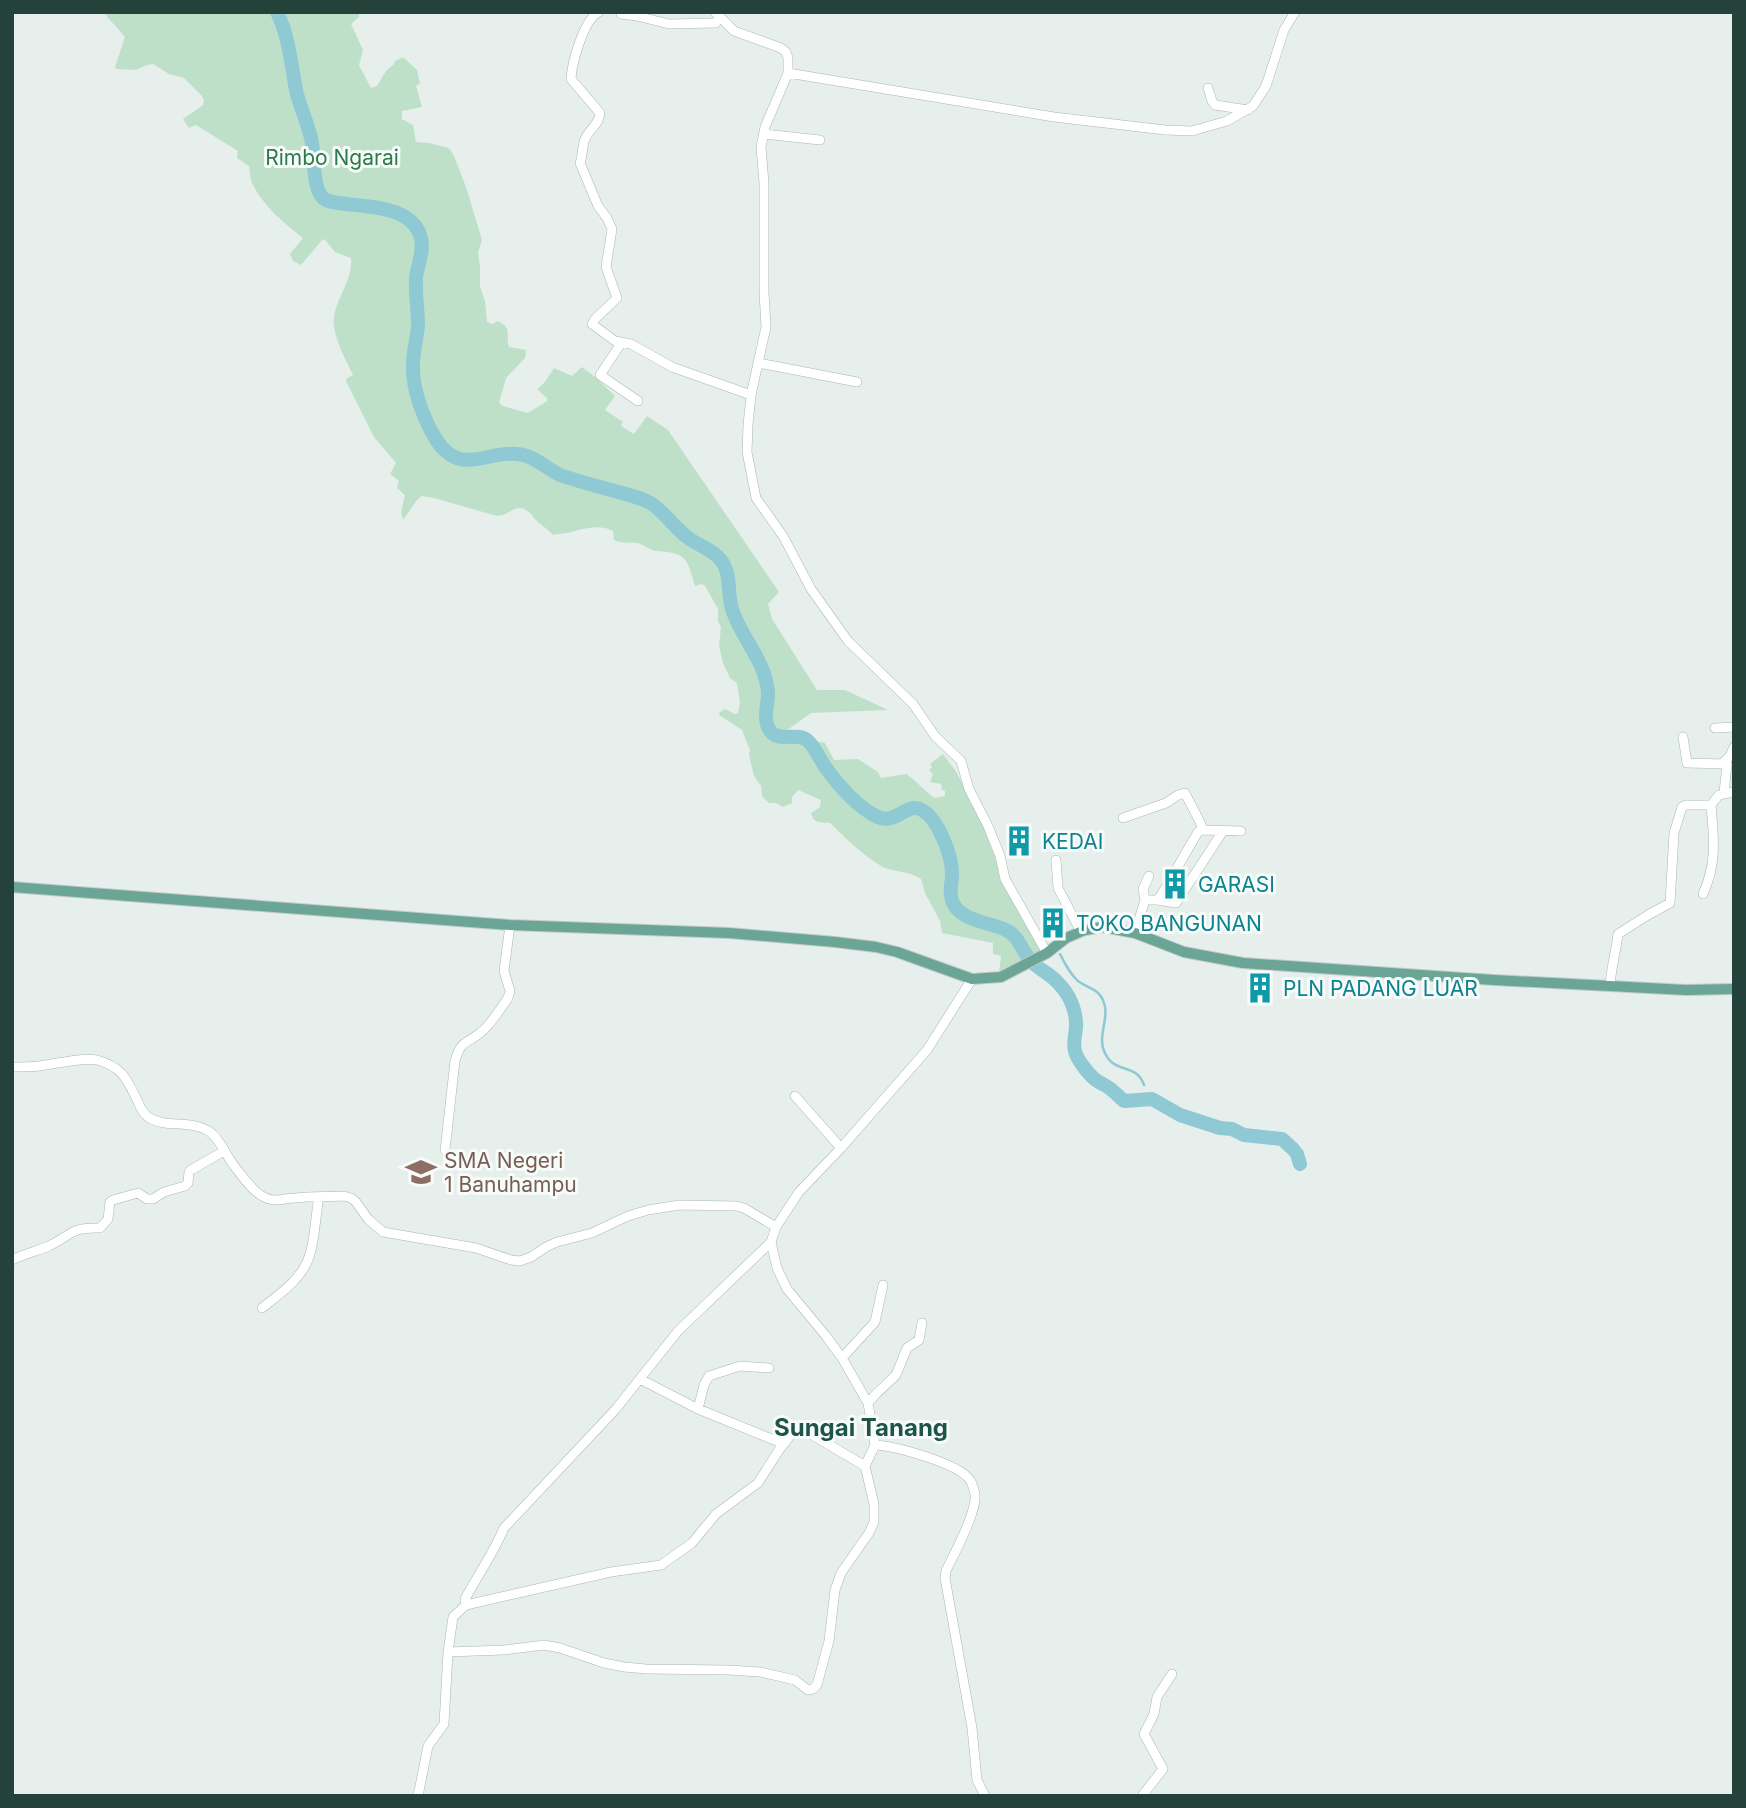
<svg xmlns="http://www.w3.org/2000/svg" width="1746" height="1808" viewBox="0 0 1746 1808" font-family="Inter,sans-serif">
	<style>
		.green { fill: #bfe0c8 }
		.lines { fill: none; stroke-linecap: round; stroke-linejoin: round }
		.stream { stroke: #8ec9d4; stroke-width: 2.5 }
		.river { stroke: #8ec9d4; stroke-width: 14 }
		.minor-casing { stroke: #a8b8b2; stroke-width: 10 }
		.major-casing { stroke: #c2cac8; stroke-width: 12 }
		.minor { stroke: #fff; stroke-width: 9 }
		.major { stroke: #6aa596; stroke-width: 10 }
		.labels { text-anchor: middle; dominant-baseline: central; stroke-width: 6; stroke-linejoin: round; paint-order: stroke }
		.park-label { font-size: 21px; fill: #2d7a4b; stroke: #f7fbf9 }
		.culture-label { font-size: 21px; fill: #0d838f; stroke: #f7fbf9; text-anchor: start }
		.education-label { font-size: 21px; fill: #785e54; stroke: #f7fbf9; text-anchor: start }
		.quarter-label { font-size: 24px; font-weight: bold; fill: #1f5548; stroke: #f7fbf9 }
	</style>
	<rect width="100%" height="100%" fill="#e6efeb"/>
	<path class="green" d="M 103,12 L 359,12 L 359,17 L 351,24 L 363,50 L 359,65 L 371,88 L 377,86 L 386,71 L 394,64 L 395,61 L 401,58 L 404,58 L 417,70 L 420,83 L 416,86 L 422,107 L 402,111 L 402,119 L 413,125 L 416,142 L 429,143 L 449,148 L 454,156 L 466,187 L 482,240 L 478,252 L 480,267 L 480,286 L 485,301 L 487,322 L 492,324 L 498,321 C 513,329 505,333 509,347 L 526,350 L 525,358 L 506,378 L 499,403 L 503,406 L 528,413 L 547,401 L 547,398 L 537,389 L 544,383 L 554,368 L 572,376 L 582,367 L 595,377 L 615,396 L 605,410 L 623,422 L 621,426 L 634,434 L 647,416 L 668,430 L 779,592 L 768,604 L 772,619 L 817,690 L 845,690 L 888,710 L 811,713 L 783,733 L 825,743 L 834,760 L 858,759 L 878,772 L 881,778 L 907,774 L 934,798 L 945,796 L 945,791 L 942,790 L 941,784 L 930,782 L 933,774 L 929,770 L 932,767 L 930,764 L 943,754 L 955,770 L 970,797 L 997,834 L 1007,870 L 1022,906 L 1047,945 L 1063,946 L 998,981 L 1001,956 L 993,954 L 993,943 L 942,933 L 940,921 L 925,893 L 921,879 C 911,872 899,872 888,869 C 871,863 843,836 830,823 L 818,822 L 813,819 L 811,813 L 820,807 L 821,800 L 798,790 L 792,797 L 792,803 L 783,807 L 776,803 L 769,803 L 762,796 L 761,786 L 754,776 L 749,755 L 750,750 L 742,730 L 719,715 L 720,712 L 725,709 L 735,714 L 738,713 L 740,702 L 737,683 L 730,678 L 723,663 L 719,646 L 721,627 L 718,621 L 718,609 L 705,586 L 702,584 L 695,586 C 687,560 688,553 658,551 C 650,551 644,544 637,543 C 628,542 622,544 614,540 L 613,531 C 600,524 585,528 571,532 C 565,534 559,533 553,535 C 549,530 544,527 539,523 C 533,518 530,509 520,508 C 513,508 506,516 497,516 L 434,498 L 422,496 L 417,500 L 403,520 L 401,512 L 405,495 L 397,488 L 399,481 L 390,474 L 396,463 L 374,437 L 346,381 L 346,379 L 353,375 C 346,361 331,332 334,317 C 337,297 353,279 351,258 L 335,252 L 326,241 L 323,239 L 301,265 L 293,261 L 290,254 L 303,238 C 284,223 263,206 252,183 C 250,178 250,172 249,166 L 237,158 L 238,151 L 196,125 L 189,128 L 183,119 L 203,105 L 204,100 L 202,96 L 184,78 L 169,74 L 153,64 L 147,65 L 136,70 L 116,69 L 115,67 L 125,37 Z"/>
	<g class="lines">
		<path class="stream" d="M 1060,954 C 1065,964 1070,974 1078,981 C 1087,988 1099,989 1103,1000 C 1111,1018 1096,1036 1105,1053 C 1115,1075 1136,1062 1144,1085"/>
		<path class="river" d="M 277,12 C 289,37 291,63 296,90 C 300,108 309,125 312,143 C 315,158 312,187 323,198 C 329,203 338,203 346,204 C 371,207 413,207 421,238 C 424,251 418,264 416,277 C 415,293 418,309 418,325 C 417,339 413,352 413,365 C 412,390 424,420 437,441 C 461,476 486,451 517,454 C 534,455 545,468 560,475 C 580,482 601,487 622,493 C 632,496 643,498 652,504 C 665,513 674,527 687,537 C 697,545 712,549 720,559 C 733,574 726,595 733,612 C 743,640 766,662 768,693 C 768,704 762,722 771,732 C 780,743 798,731 808,741 C 815,747 820,760 826,768 C 838,785 858,808 878,817 C 897,825 907,801 922,810 C 938,819 952,855 952,873 C 952,885 948,894 954,905 C 964,921 987,922 1004,929 C 1021,936 1021,953 1034,964 C 1042,971 1052,975 1059,984 C 1070,995 1077,1012 1076,1028 C 1075,1035 1073,1044 1075,1051 C 1077,1060 1091,1078 1099,1082 C 1107,1087 1105,1084 1113,1091 C 1117,1094 1120,1098 1124,1101 L 1152,1099 L 1180,1115 L 1220,1128 L 1232,1129 L 1244,1135 L 1282,1139 L 1293,1149 L 1297,1154 L 1300,1164"/>
		<g class="minor-casing">
			<path id="minor" d="M 599,12 C 584,19 572,62 571,79 L 600,113 C 599,125 590,128 585,139 C 582,146 583,155 580,163 L 598,206 L 607,218 L 612,229 L 606,267 L 617,298 L 595,319 L 592,324 L 615,341 L 631,344 L 672,367 L 751,395
				M 715,12 L 734,31 L 781,48 L 786,52 L 788,58 L 788,73 L 765,127 L 761,147 L 764,183 L 764,292 L 766,327 L 751,395 L 748,425 L 747,452 L 756,498 L 783,536 L 811,589 L 848,641 L 913,704 L 935,736 L 961,761 L 969,789 L 988,826 L 1000,856 L 1005,879 L 1047,953
				M 621,14 L 637,16 L 669,24 L 716,23 L 719,17
				M 788,73 L 1054,117 L 1165,130 L 1192,131 L 1227,121 L 1253,106 L 1266,86 L 1284,30 L 1295,12
				M 1208,88 L 1212,101 L 1215,105 L 1248,110
				M 764,134 L 820,140
				M 622,342 L 600,375 L 638,401
				M 759,363 L 857,382
				M 1715,728 L 1734,727
				M 1683,737 L 1687,763 L 1727,764 L 1724,793
				M 1724,762 L 1730,756 L 1734,747
				M 1123,818 L 1166,803 L 1178,795 L 1185,793 L 1201,824 L 1202,830
				M 1056,860 L 1058,888 L 1081,932
				M 1703,894 C 1717,863 1714,839 1711,805
				M 1145,900 L 1143,889 L 1149,876
				M 1157,900 L 1176,903 L 1223,831
				M 1135,933 L 1145,900 L 1157,900 L 1160,897 L 1198,832 L 1202,830 L 1241,831
				M 1610,986 C 1611,968 1616,952 1618,934 L 1648,915 L 1670,903 L 1674,833 L 1682,807 L 1686,805 L 1711,805 L 1719,795 L 1734,792
				M 12,1067 C 21,1067 30,1067 39,1066 C 56,1064 81,1057 97,1060 C 124,1067 128,1082 139,1104 C 141,1109 144,1114 148,1117 C 165,1129 192,1119 210,1132 C 221,1140 226,1156 235,1167 C 243,1177 252,1191 264,1197 C 274,1203 285,1198 295,1198 C 311,1196 328,1197 344,1196 L 351,1198 L 356,1202 L 368,1219 L 383,1232 L 476,1248 L 511,1260 L 520,1261 L 531,1257 L 546,1247 L 557,1242 L 592,1233 L 628,1216 L 648,1210 L 679,1205 L 736,1206 L 744,1208 L 776,1227
				M 795,1096 L 841,1148
				M 445,1150 L 455,1061 C 461,1040 465,1045 480,1033 C 491,1025 500,1009 508,998 L 510,991 L 504,971 L 510,925
				M 771,1242 L 777,1268 L 787,1289 L 826,1336 L 842,1358 L 868,1403 L 875,1445 C 895,1446 958,1463 970,1480 C 972,1483 975,1492 975,1495 C 977,1512 954,1554 946,1571 L 945,1578 L 972,1728 L 977,1780 L 985,1796
				M 12,1260 C 24,1254 37,1251 49,1246 C 73,1234 71,1227 100,1228 L 108,1219 L 110,1202 L 113,1200 L 138,1193 L 147,1199 L 153,1199 L 164,1192 L 185,1186 L 188,1183 L 189,1172 L 191,1170 L 224,1151
				M 262,1308 C 277,1296 296,1283 305,1266 C 315,1249 315,1217 319,1197
				M 842,1358 L 875,1322 L 883,1285
				M 640,1379 L 698,1409 L 784,1444
				M 868,1403 L 876,1394 L 896,1375 L 907,1348 L 919,1340 L 922,1323
				M 698,1409 L 704,1385 L 709,1376 L 740,1366 L 769,1368
				M 466,1605 L 611,1572 L 661,1565 L 692,1543 L 716,1514 L 758,1483 L 779,1450 L 790,1436 L 798,1430 L 809,1433 L 865,1466
				M 448,1652 L 504,1650 L 544,1645 L 560,1648 L 604,1663 L 624,1667 L 646,1669 L 729,1670 L 760,1672 L 795,1680 L 808,1690 L 813,1689 L 817,1685 L 829,1641 L 835,1590 L 841,1573 L 869,1533 L 874,1522 L 874,1504 L 865,1466 L 875,1445
				M 418,1796 L 428,1746 L 444,1724 L 448,1652 L 453,1617 L 466,1605 L 465,1599 C 478,1575 494,1552 504,1528 L 615,1410 L 678,1331 L 771,1242 L 776,1227 L 799,1192 L 841,1148 L 927,1050 L 972,979
				M 1142,1796 L 1163,1769 L 1144,1734 L 1154,1714 L 1157,1697 L 1172,1674"/>
		</g>
		<g class="major-casing">
			<path id="major" d="M 12,887 L 510,925 L 729,933 L 835,942 L 876,947 L 897,952 L 972,979 L 1001,977 L 1047,953 L 1066,938 L 1085,930 L 1103,927 L 1135,933 L 1184,952 L 1243,963 L 1494,980 L 1686,990 L 1734,989"/>
		</g>
		<use href="#minor" class="minor"/>
		<use href="#major" class="major"/>
	</g>
	<defs>
		<g id="building-bare" transform="scale(2.415)"><path d="M-4-6H4V6H1V3H-1V6H-4ZM-2.5-4.3h1.7v1.8h-1.7ZM.8-4.3h1.7v1.8H.8ZM-2.5-1h1.7V.8h-1.7ZM.8-1h1.7V.8H.8Z" fill="#0f9aa8" stroke="#f7fbf9" stroke-width="2.5" paint-order="stroke"/></g>
		<g id="school-bare" transform="scale(2.415)"><path d="M0-5L7-2L0 1L-7-2ZM-4 1L0 2.5L4 1V4Q0 6-4 4Z" fill="#8d6e63" stroke="#f7fbf9" stroke-width="2.5" paint-order="stroke"/></g>
	</defs>
	<g fill-rule="evenodd">
		<use href="#building-bare" x="1019" y="841"/>
		<use href="#building-bare" x="1175" y="884"/>
		<use href="#building-bare" x="1053" y="923"/>
		<use href="#building-bare" x="1260" y="988"/>
		<use href="#school-bare" x="421" y="1172"/>
	</g>
	<g class="labels">
		<g class="park-label">
			<text x="332" y="157">Rimbo Ngarai</text>
		</g>
		<g class="culture-label">
			<text x="1042" y="841">KEDAI</text>
			<text x="1198" y="884">GARASI</text>
			<text x="1076" y="923">TOKO BANGUNAN</text>
			<text x="1283" y="988">PLN PADANG LUAR</text>
		</g>
		<g class="education-label">
			<text x="444" y="1160">SMA Negeri<tspan x="444" dy="24">1 Banuhampu</tspan></text>
		</g>
		<g class="quarter-label">
			<text x="861" y="1427">Sungai Tanang</text>
		</g>
	</g>
	<rect width="1746" height="1808" fill="none" stroke="#24423a" stroke-width="28"/>
</svg>
